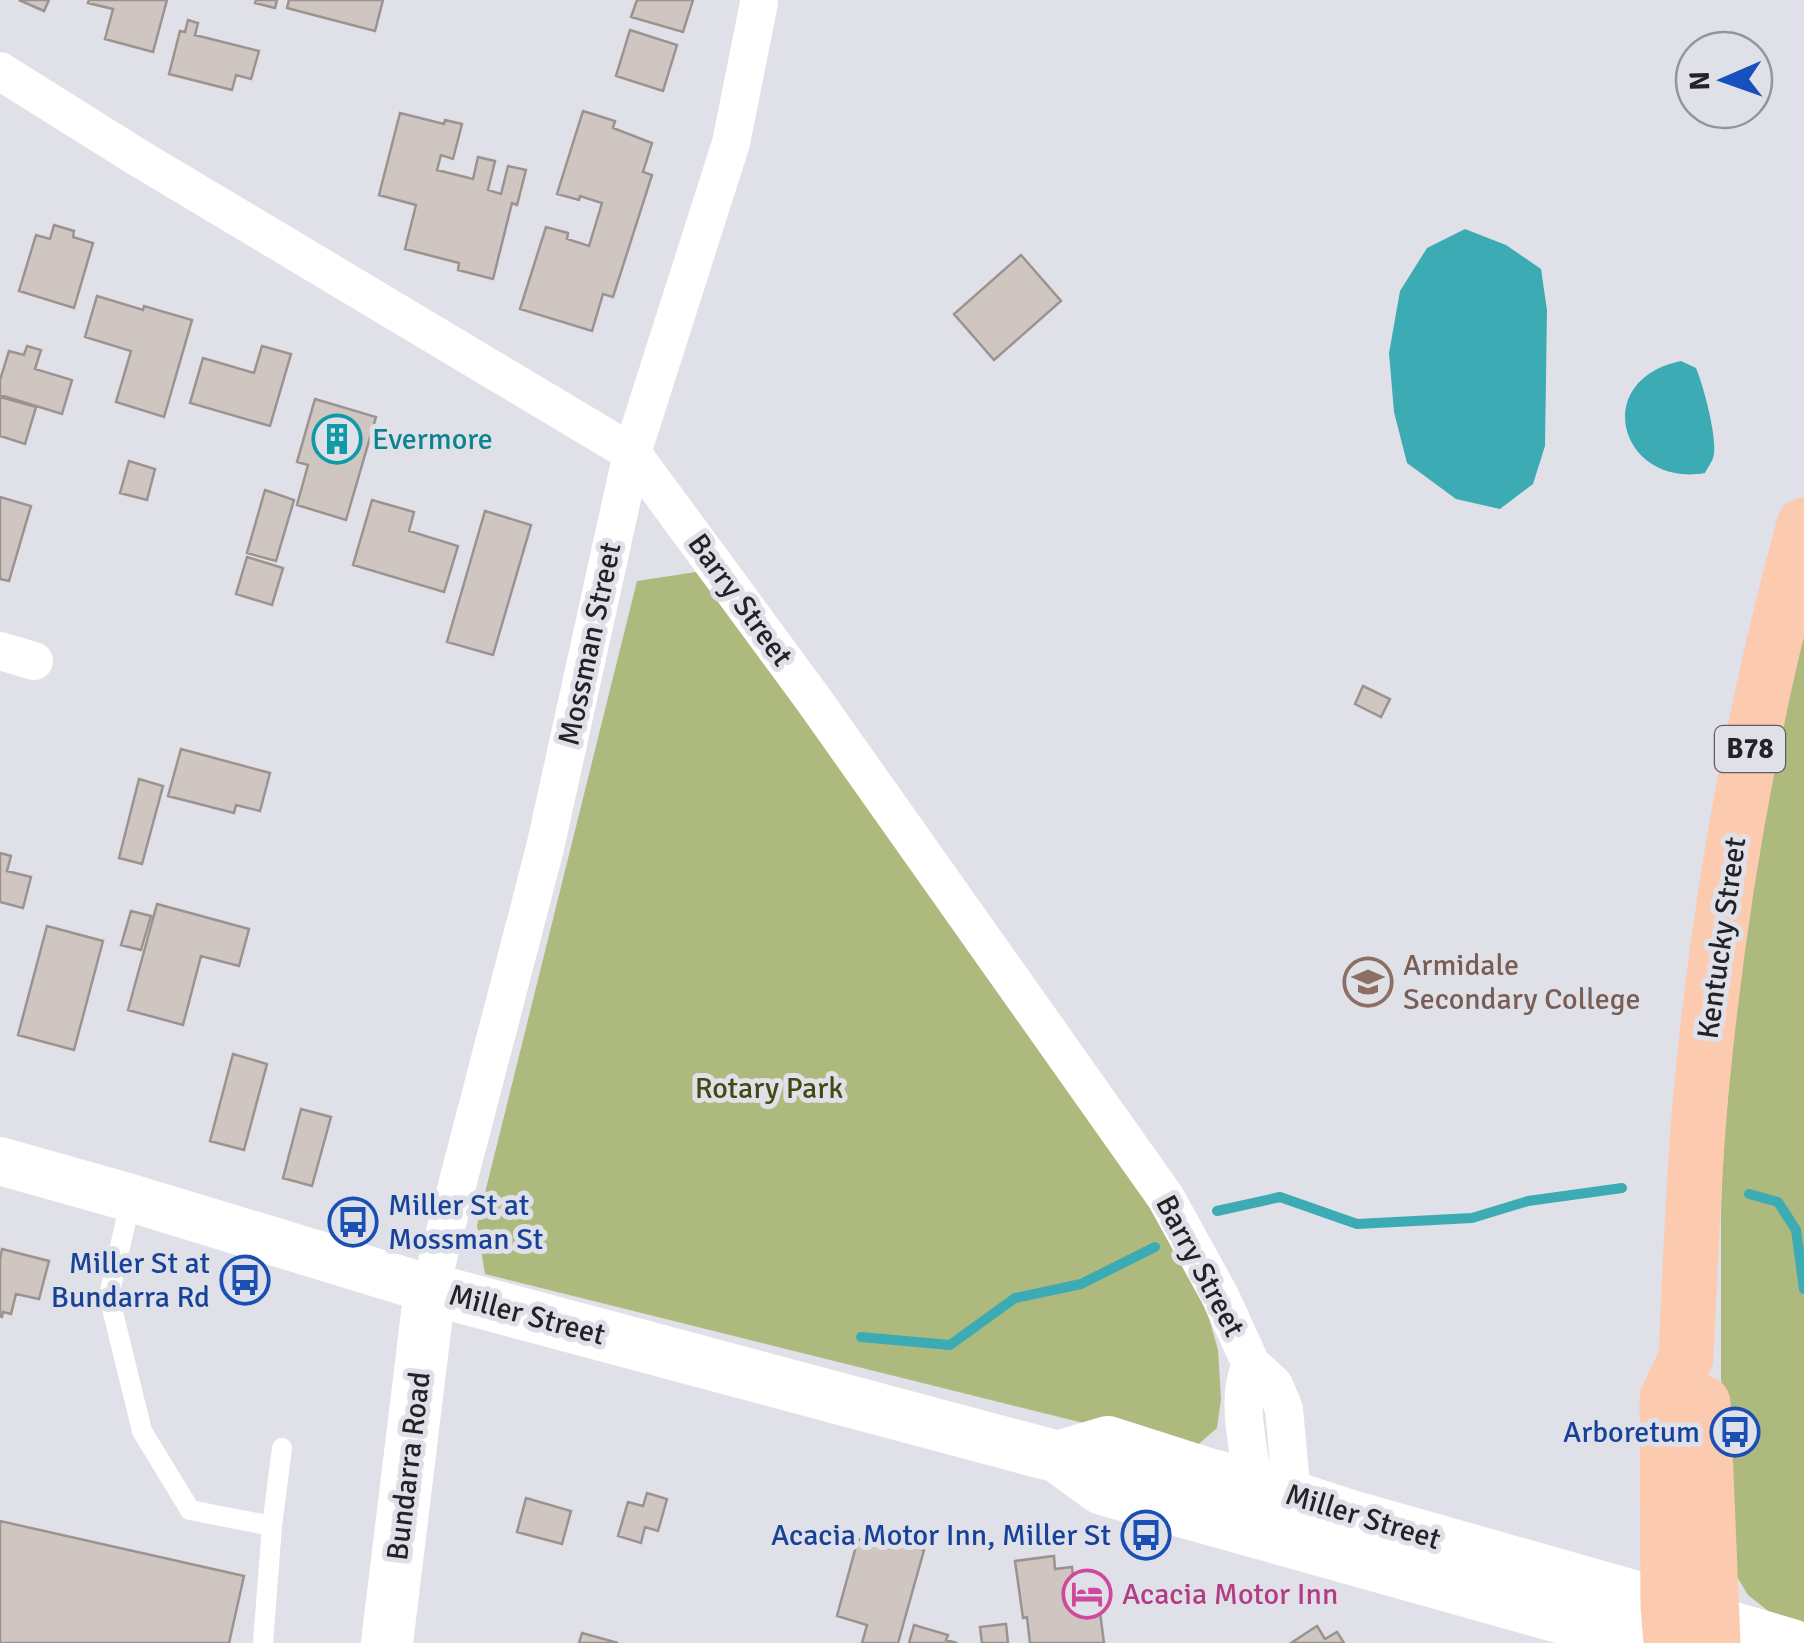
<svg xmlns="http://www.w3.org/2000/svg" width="1804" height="1643" viewBox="0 0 1804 1643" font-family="Signika,sans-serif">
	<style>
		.green { fill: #aeb97e }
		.water { fill: #3dabb3 }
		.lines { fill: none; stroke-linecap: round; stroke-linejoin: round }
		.stream { stroke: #3dabb3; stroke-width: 10 }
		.building { fill: #cfc5c1; stroke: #9c928f; stroke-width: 2.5 }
		.service { stroke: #fff; stroke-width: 20 }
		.minor { stroke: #fff; stroke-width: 38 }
		.tertiary { stroke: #fff; stroke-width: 48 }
		.secondary { stroke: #fff; stroke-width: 52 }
		.primary { stroke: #fccbaf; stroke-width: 55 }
		.labels { text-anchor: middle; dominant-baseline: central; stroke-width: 10; stroke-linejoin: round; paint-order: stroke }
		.shield { fill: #e0e0e9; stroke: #5c5c61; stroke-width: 2.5 }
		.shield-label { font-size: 28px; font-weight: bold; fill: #232327 }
		.culture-label { font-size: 30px; fill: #0d838f; stroke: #e0e0e9; text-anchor: start }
		.street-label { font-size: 30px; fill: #232327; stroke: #e0e0e9 }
		.education-label { font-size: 30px; fill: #785e54; stroke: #e0e0e9; text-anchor: start }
		.park-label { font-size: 30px; fill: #424912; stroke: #e0e0e9 }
		.transit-label { font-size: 30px; fill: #164399; stroke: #e0e0e9; text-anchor: end }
		.hotel-label { font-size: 30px; fill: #b23c85; stroke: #e0e0e9; text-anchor: start }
	</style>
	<rect width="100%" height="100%" fill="#e0e0e9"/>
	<path class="green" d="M 696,572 L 799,705 L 1152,1202 L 1204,1301 L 1218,1350 L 1221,1399 L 1217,1428 L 1192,1450 L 485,1274 L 477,1225 L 637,581 Z
		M 1804,637 L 1804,1628 L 1777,1618 L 1748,1595 L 1729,1564 L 1723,1488 L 1721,1376 L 1721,1212 L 1725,1081 L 1775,738 Z"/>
	<path class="water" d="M 1465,229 L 1506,245 L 1541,269 L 1547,310 L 1545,446 L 1533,484 L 1500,509 L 1456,499 L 1407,463 L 1394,412 L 1389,353 L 1400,291 L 1427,248 Z
		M 1681,361 L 1696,368 C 1703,384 1719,442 1713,458 C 1713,460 1705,472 1705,473 C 1620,488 1589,380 1681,361 Z"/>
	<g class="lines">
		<path class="stream" d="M 1749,1194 L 1778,1202 L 1796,1230 L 1804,1289
			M 1217,1211 L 1280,1197 L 1357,1224 L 1472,1218 L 1528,1201 L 1622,1188
			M 861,1337 L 950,1345 L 1015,1298 L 1081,1284 L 1155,1247"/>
	</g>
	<path class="building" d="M 19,0 L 49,0 L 44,11 Z
		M 89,0 L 167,0 L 153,52 L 105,39 L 113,9 L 88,3 Z
		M 256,0 L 277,0 L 275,8 L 255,3 Z
		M 289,0 L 383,0 L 375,31 L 287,8 Z
		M 637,0 L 693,0 L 683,32 L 631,17 Z
		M 188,20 L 198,23 L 195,35 L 259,51 L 251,79 L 236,75 L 232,90 L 169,74 L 180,31 L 185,32 Z
		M 630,30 L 677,45 L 663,91 L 616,76 Z
		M 583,111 L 615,121 L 613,128 L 652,143 L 643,172 L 652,175 L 613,297 L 603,294 L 592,331 L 520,309 L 546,227 L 568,233 L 567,239 L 589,246 L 602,203 L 580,196 L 579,200 L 557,194 Z
		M 400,113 L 444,124 L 445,120 L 462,124 L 453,159 L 441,155 L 437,170 L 473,179 L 478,157 L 495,161 L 488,190 L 501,194 L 508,166 L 526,170 L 517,205 L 512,203 L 493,279 L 458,270 L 459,263 L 405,249 L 416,205 L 379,195 Z
		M 54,225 L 74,231 L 73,237 L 93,243 L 74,308 L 19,291 L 36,235 L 50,239 Z
		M 1021,255 L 1061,301 L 994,360 L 954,314 Z
		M 97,296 L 143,310 L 144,306 L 192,320 L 164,417 L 116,402 L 131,351 L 85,337 Z
		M 27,346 L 41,350 L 35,369 L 72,380 L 62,414 L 0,395 L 0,380 L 9,351 L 24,355 Z
		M 262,346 L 291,354 L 270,426 L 190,403 L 203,358 L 254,373 Z
		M 0,397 L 36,407 L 25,444 L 0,436 Z
		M 315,399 L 376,417 L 346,520 L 297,505 L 308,465 L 297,462 Z
		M 129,461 L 155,469 L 147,500 L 120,493 Z
		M 265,490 L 294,500 L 276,561 L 247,553 Z
		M 0,497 L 31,506 L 9,581 L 0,579 Z
		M 372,500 L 414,512 L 409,531 L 458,546 L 444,592 L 353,565 Z
		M 485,511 L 531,525 L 493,655 L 447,642 Z
		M 247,557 L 283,568 L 272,605 L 236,594 Z
		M 1363,686 L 1390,699 L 1381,717 L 1355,704 Z
		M 181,749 L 270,773 L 260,811 L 236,805 L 234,813 L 168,796 Z
		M 139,779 L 163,786 L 142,864 L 119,858 Z
		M 0,853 L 11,856 L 7,871 L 31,877 L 23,908 L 0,902 Z
		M 157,904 L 249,929 L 239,966 L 201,956 L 183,1025 L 128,1010 Z
		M 131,911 L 151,916 L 141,950 L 121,945 Z
		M 47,926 L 103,941 L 74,1050 L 18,1035 Z
		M 233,1054 L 267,1064 L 244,1150 L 210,1141 Z
		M 301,1109 L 331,1117 L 312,1186 L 283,1178 Z
		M 2,1249 L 49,1261 L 39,1299 L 16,1294 L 11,1314 L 3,1312 L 2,1317 L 0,1316 L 0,1259 Z
		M 647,1493 L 667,1499 L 658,1531 L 645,1527 L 641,1543 L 618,1536 L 628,1502 L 643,1506 Z
		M 526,1498 L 571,1511 L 562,1544 L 517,1532 Z
		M 0,1521 L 244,1576 L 229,1643 L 0,1643 Z
		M 858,1539 L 893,1549 L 895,1542 L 924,1550 L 898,1643 L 862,1643 L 867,1625 L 837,1616 Z
		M 1054,1556 L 1055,1569 L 1072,1567 L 1077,1609 L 1099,1605 L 1104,1643 L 1030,1643 L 1027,1617 L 1023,1618 L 1015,1561 Z
		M 1006,1624 L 1008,1643 L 982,1643 L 980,1627 Z
		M 914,1625 L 948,1635 L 946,1640 L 957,1643 L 909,1643 Z
		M 1317,1626 L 1325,1639 L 1337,1632 L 1344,1643 L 1291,1643 Z
		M 582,1633 L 618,1643 L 579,1643 Z"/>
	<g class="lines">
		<path class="service" d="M 131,1198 L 109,1296 L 142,1431 L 190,1510 L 272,1526
			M 263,1643 L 272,1526 L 282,1448"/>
		<path class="minor" d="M 0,71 L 137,157 L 632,453 L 813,699 L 1166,1198 L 1220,1296 L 1251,1364 L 1274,1385 L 1284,1409 L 1292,1496 L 1290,1517
			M 0,651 L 34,661
			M 430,1289 L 545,848 L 632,453 L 731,143 L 759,3
			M 1251,1364 C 1232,1407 1255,1462 1255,1509"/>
		<path class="tertiary" d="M 0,1161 L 131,1198 L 430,1289
			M 1676,1609 L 1792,1643"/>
		<path class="secondary" d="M 1058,1457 L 1108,1442 L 1208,1474 L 1255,1485 L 1351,1516 L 1668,1606
			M 387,1643 L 430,1289 L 1058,1457 L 1102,1489 L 1652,1643"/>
		<path class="primary" d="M 1703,1403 L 1713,1643
			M 1671,1643 L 1668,1606 L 1667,1398 L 1686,1358 C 1690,1270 1693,1181 1701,1093 C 1719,901 1753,710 1804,525"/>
	</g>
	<defs>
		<g id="building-ring" transform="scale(2.5)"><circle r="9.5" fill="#e0e0e9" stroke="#0f9aa8" stroke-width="1.5"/><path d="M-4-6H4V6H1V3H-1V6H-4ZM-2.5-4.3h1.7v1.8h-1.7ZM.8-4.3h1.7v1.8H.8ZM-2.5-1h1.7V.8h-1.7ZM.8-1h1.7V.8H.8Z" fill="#0f9aa8"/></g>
		<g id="school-ring" transform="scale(2.5)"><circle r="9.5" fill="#e0e0e9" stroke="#8d6e63" stroke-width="1.5"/><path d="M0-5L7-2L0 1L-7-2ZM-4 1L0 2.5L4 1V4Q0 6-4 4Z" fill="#8d6e63"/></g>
		<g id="bus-ring" transform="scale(2.5)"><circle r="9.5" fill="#e0e0e9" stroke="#1a4fb4" stroke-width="1.5"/><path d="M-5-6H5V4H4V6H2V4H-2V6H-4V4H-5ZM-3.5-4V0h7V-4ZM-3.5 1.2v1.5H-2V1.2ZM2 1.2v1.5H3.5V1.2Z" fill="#1a4fb4"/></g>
		<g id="hotel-ring" transform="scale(2.5)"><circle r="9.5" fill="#e0e0e9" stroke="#d1479c" stroke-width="1.5"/><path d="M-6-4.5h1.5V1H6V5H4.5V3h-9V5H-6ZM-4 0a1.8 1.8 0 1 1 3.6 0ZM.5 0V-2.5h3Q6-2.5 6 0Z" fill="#d1479c"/></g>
	</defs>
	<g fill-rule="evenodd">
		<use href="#building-ring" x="337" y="439"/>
		<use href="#school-ring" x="1368" y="982"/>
		<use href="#bus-ring" x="353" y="1222"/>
		<use href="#bus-ring" x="245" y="1280"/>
		<use href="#bus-ring" x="1735" y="1432"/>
		<use href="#bus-ring" x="1146" y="1535"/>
		<use href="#hotel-ring" x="1087" y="1594"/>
	</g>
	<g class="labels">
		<rect class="shield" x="1715" y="726" width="70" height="46" rx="8"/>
		<g class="shield-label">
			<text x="1750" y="749">B78</text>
		</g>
		<g class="culture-label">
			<text x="372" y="439">Evermore</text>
		</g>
		<g class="street-label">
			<text transform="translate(740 600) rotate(54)">Barry Street</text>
			<text transform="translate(590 644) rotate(-78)">Mossman Street</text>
			<text transform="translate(1722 938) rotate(-82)">Kentucky Street</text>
			<text transform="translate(1200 1266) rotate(62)">Barry Street</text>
			<text transform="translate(527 1315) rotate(15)">Miller Street</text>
			<text transform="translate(409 1466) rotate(-83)">Bundarra Road</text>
			<text transform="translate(1363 1517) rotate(17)">Miller Street</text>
		</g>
		<g class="education-label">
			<text x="1403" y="965">Armidale<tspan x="1403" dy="34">Secondary College</tspan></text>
		</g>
		<g class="park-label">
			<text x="769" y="1088">Rotary Park</text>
		</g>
		<g class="transit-label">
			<text x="388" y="1205" text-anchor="start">Miller St at<tspan x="388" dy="34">Mossman St</tspan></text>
			<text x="210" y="1263">Miller St at<tspan x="210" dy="34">Bundarra Rd</tspan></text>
			<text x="1700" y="1432">Arboretum</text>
			<text x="1111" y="1535">Acacia Motor Inn, Miller St</text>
		</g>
		<g class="hotel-label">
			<text x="1122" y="1594">Acacia Motor Inn</text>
		</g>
	</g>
	<g transform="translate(1724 80) rotate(268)"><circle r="48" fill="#e0e0e9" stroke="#94949b" stroke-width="2.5"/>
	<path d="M0-8L18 38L0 25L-18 38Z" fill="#1650bc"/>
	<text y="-15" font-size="28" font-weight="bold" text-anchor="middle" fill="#232327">N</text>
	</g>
</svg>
